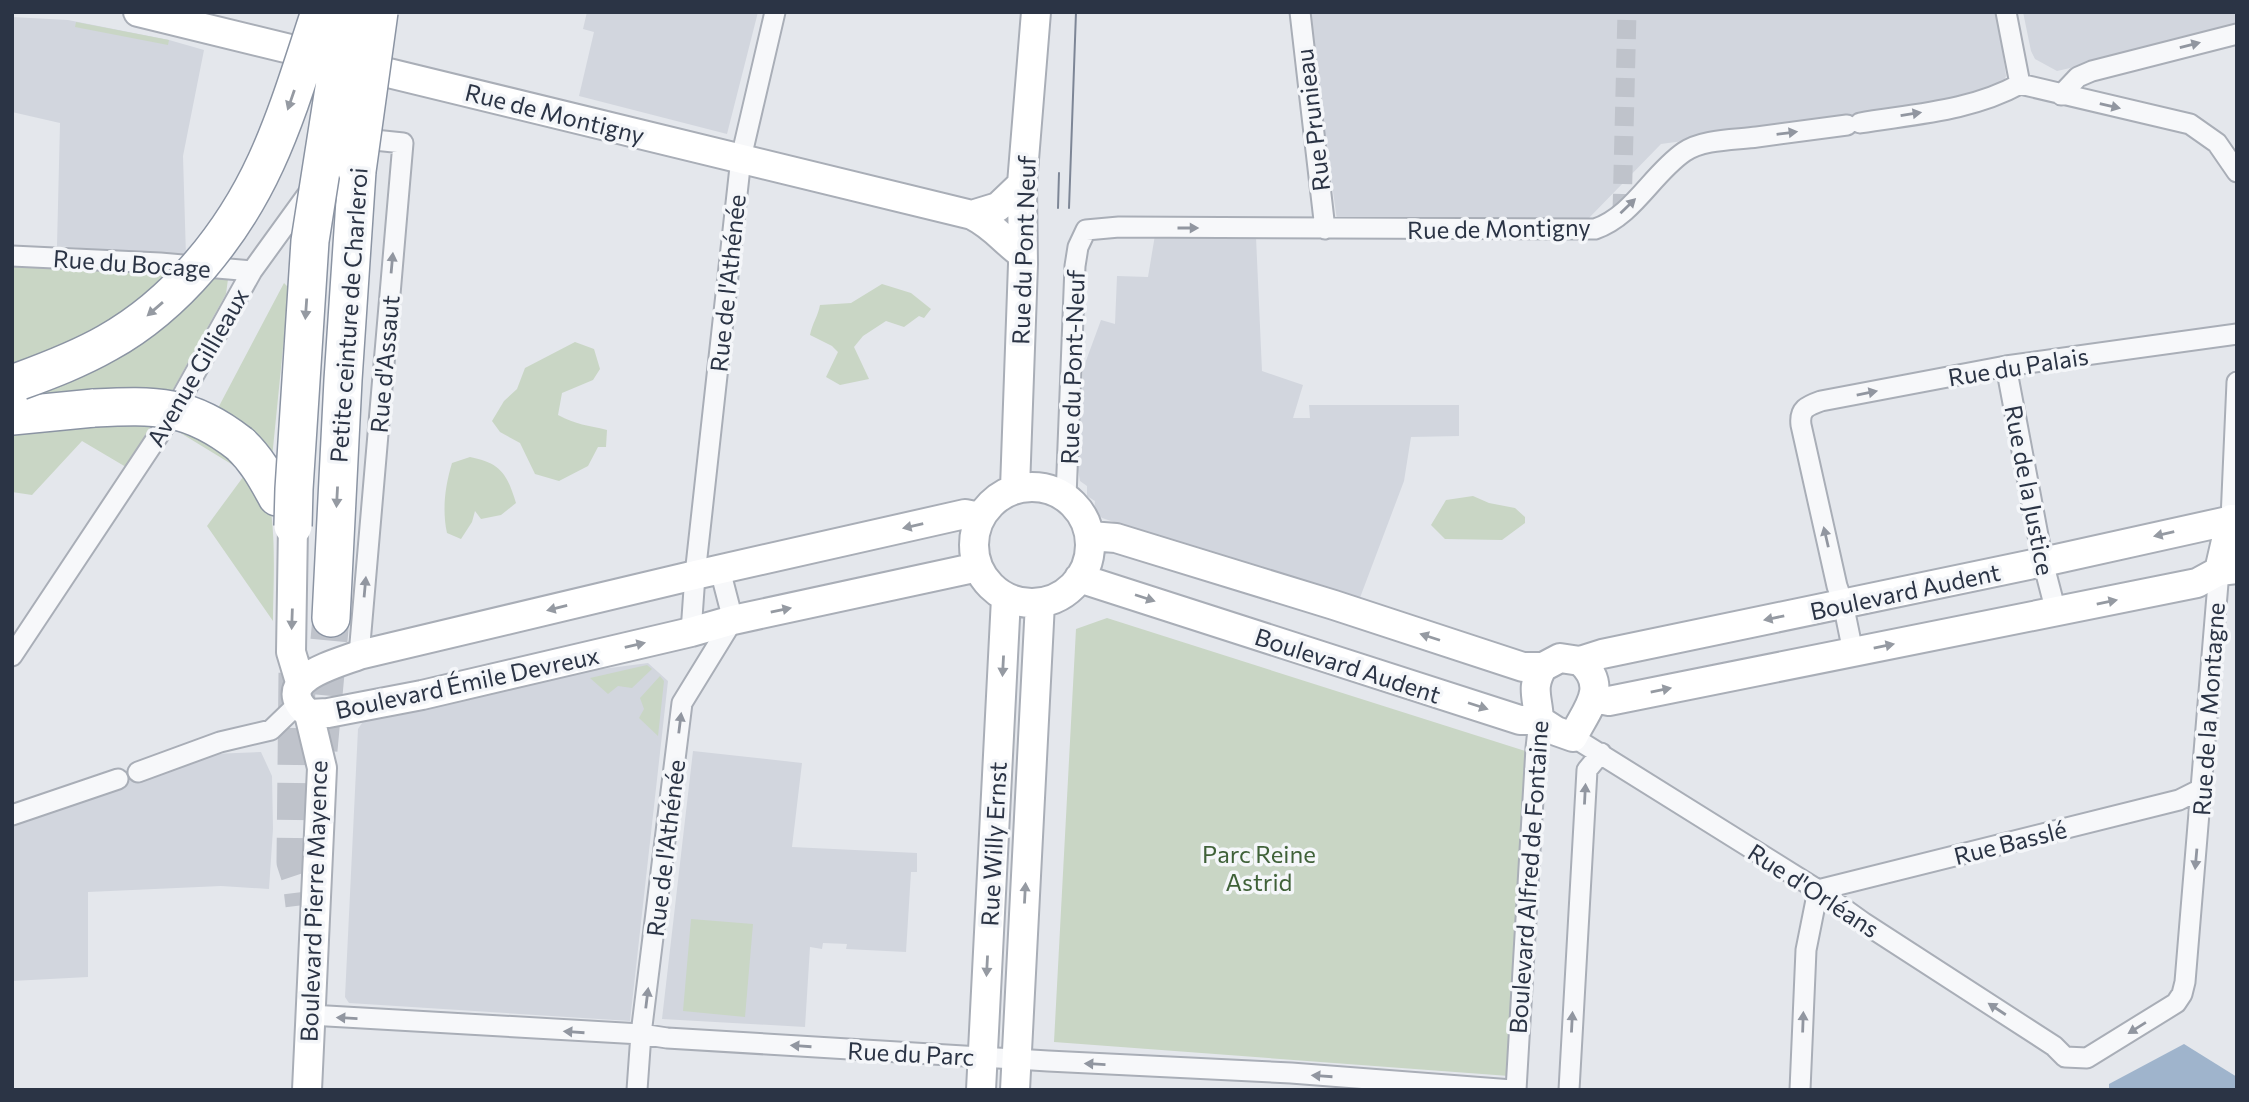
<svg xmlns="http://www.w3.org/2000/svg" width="2249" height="1102" viewBox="0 0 2249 1102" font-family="Commissioner,sans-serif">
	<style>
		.built { fill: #d2d6de }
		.green { fill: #c9d6c5 }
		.water { fill: #9fb4cc }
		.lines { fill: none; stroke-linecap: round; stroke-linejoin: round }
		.street-tunnel { stroke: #bfc3cb; stroke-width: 19; stroke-dasharray: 19 10; stroke-linecap: butt }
		.highway-tunnel { stroke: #bfc3cb; stroke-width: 37; stroke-dasharray: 37 18; stroke-linecap: butt }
		.street-casing { stroke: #a9aeb7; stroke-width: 23 }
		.secondary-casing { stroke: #a9aeb7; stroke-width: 32 }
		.highway-casing { stroke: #8b94a3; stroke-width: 40 }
		.street { stroke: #f7f8fa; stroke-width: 19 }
		.secondary { stroke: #fff; stroke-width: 28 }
		.highway { stroke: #fff; stroke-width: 37 }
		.tram { stroke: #7d8696; stroke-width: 2 }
		.highway-bridge-casing { stroke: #8b94a3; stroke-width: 40; stroke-linecap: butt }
		.highway-bridge { stroke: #fff; stroke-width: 37 }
		.oneway { fill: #9196a0 }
		.oneway2 { fill: #959aa2 }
		.labels { text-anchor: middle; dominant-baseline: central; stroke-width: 7; stroke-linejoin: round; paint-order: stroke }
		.street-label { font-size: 24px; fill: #2b3445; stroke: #f4f6f9 }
		.park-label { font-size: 24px; fill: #3f6138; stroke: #f4f6f9 }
	</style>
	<rect width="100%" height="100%" fill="#e4e7ec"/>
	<path class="built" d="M 587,12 L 758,12 L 727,134 L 579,96 L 594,32 L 583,29 Z
		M 1308,12 L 1997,12 L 2006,76 L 2003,83 L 1995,91 L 1880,114 L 1661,144 L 1587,220 L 1337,220 Z
		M 2023,12 L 2237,12 L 2237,30 L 2057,71 L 2035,59 L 2031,51 Z
		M 12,17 L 68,20 L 169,40 L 204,50 L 183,156 L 186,257 L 57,246 L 60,123 L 12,112 Z
		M 1155,235 L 1256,237 L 1262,371 L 1303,385 L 1293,418 L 1310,418 L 1309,405 L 1459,405 L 1459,436 L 1411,437 L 1404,481 L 1358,603 L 1102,518 L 1094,510 L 1095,501 L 1087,496 L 1087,486 L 1080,481 L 1078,470 L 1083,369 L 1101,320 L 1115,324 L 1117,276 L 1148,277 Z
		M 648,663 L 668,681 L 630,1021 L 349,1003 L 345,997 L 358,729 L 364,720 L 587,671 Z
		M 693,751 L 802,763 L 792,847 L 917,853 L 917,872 L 911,872 L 906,952 L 846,949 L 847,944 L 823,943 L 822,949 L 810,947 L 805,1027 L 662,1019 Z
		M 261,752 L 272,776 L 273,829 L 269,889 L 221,886 L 88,892 L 88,977 L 12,981 L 12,825 L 118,779 L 185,755 Z"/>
	<path class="green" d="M 76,22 L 169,40 L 168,45 L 75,27 Z
		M 12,258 L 176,268 C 132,315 69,344 12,372 Z
		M 207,272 L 228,279 L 226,294 L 171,393 L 25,401 L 22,391 Z
		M 284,283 L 289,288 L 272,458 L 217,410 Z
		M 882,284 L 911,293 L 931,309 L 924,318 L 919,316 L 904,327 L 886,321 L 863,336 L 854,347 L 869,379 L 840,385 L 826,377 L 838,352 L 832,346 L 810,335 C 812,324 818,316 820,305 L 851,303 Z
		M 575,342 L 594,349 L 600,369 L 593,380 L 562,393 L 558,415 C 576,425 588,425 607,430 L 606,447 L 598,447 L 588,466 L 559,481 L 535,474 L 520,443 L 500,432 L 492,421 L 504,401 L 517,389 L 525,368 Z
		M 162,418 L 131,470 L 82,441 L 32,495 L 12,492 L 12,425 Z
		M 179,422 C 200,427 215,437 232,450 C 244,460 256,471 264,486 C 278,514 273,588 273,621 L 207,526 L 246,473 L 174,429 Z
		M 470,457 C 501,463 507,474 516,503 L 501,515 L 481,519 L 475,511 L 472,522 L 461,539 L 447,533 C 442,510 445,486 452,463 Z
		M 1473,496 L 1489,503 L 1515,508 L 1525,517 L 1525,523 L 1502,540 L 1445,539 L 1431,525 L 1446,500 Z
		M 1107,618 L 1528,752 L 1509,1076 L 1054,1042 L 1076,629 Z
		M 647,665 L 652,669 L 632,688 L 618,686 L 608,694 L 590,678 Z
		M 660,676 L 664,681 L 658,736 L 639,718 L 644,709 L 640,698 Z
		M 691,919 L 753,924 L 745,1017 L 683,1011 Z"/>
	<path class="water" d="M 2184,1044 L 2237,1077 L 2237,1090 L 2109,1090 L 2109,1084 Z"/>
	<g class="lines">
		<path class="street-tunnel" d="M 1622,213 L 1627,12"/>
		<path class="highway-tunnel" d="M 297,673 L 295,862 L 301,880 L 304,905
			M 319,750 L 331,618"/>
		<g class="street-casing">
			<path id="street" d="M 1300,12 L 1325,229
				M 2006,12 L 2020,84
				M 2020,84 L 2190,124 L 2217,143 L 2237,172
				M 2061,95 L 2078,77 L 2092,71 L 2237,34
				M 1860,123 C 1914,114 1971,111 2020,84
				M 355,138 L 403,143 L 359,655
				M 12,256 L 160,263 L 252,271
				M 2006,366 L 2043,562 L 2056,612
				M 1066,497 L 1075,266 L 1078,247 L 1086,230 L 1119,227 L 1595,229 C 1633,216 1652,174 1684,152 C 1703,139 1734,140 1757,137 C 1787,133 1817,129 1847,125
				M 2231,519 L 2237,382
				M 691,632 L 695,575 L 741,158 L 775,12
				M 1853,652 L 1843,603 L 1837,586 L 1801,425 C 1799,409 1807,406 1821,401 L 2006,366 L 2237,334
				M 12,656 L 170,418 L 252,271 L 312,188
				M 1573,737 L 1818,890 L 1864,923 L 2054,1046 L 2065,1057 L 2087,1058 L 2176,1003 L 2182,994 L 2185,982 L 2219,571
				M 138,772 L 220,742 L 271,730 L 299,703
				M 12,815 L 118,779
				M 1818,890 L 2179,800 L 2201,789
				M 310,1015 L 641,1034 L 667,1038 L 1048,1061 L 1291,1073 L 1512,1090
				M 637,1090 L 641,1034 L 682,703 L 733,620 L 720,570
				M 1516,1090 L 1536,748 L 1539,720
				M 1569,1090 L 1587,770 L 1601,753
				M 1800,1090 L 1806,950 L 1818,890"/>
		</g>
		<g class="secondary-casing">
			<path id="secondary" d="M 138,12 L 972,215 L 998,207 L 1022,184
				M 972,215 C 994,226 1003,240 1022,254
				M974 545a58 58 0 1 1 116 0a58 58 0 1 1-116 0Z
				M 1015,488 L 1023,264 L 1022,184 L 1036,12
				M 293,526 L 291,652 L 300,682
				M 1090,536 L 1116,538 L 1334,605 L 1523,667 L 1543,667 L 1560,658 L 1580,661 L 1602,654 L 2043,562 L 2237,519
				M 978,567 L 733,620 L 691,632 L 422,695 L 328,713 L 309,714 C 269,680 336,664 359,655 L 695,575 L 965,514 L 980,517
				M 2219,571 L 2231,519
				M 1079,578 L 1520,720 L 1539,720 L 1556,731 L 1573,737 C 1586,710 1610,687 1580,661
				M 1594,698 L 1609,701 L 2197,583 L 2219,571 L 2237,569
				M 1539,720 C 1538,697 1530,688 1543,667
				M 307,1090 L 322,768 L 309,714
				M 981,1090 L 1006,598
				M 1015,1090 L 1040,603"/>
		</g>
		<g class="highway-casing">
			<path id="highway" d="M 12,416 L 94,408
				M 240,444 C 257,460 266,477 277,497
				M 331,618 L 343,380 L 357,171"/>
		</g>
		<use href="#street" class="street"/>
		<use href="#secondary" class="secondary"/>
		<use href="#highway" class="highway"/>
		<path class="tram" d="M 1058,208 L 1059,173
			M 1069,208 L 1076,12"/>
		<g class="highway-bridge-casing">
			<path id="highway-bridge" d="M 357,171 L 379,12
				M 20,381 C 50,370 79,359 107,343 C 177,304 233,234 266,162 C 288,114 303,63 320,12
				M 94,408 C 156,405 189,404 240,444
				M 293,526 L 294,489 L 310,241 L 346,12"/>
		</g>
		<use href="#highway-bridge" class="highway-bridge"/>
	</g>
	<defs><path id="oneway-solid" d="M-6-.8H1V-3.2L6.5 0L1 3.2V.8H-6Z" transform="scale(1.75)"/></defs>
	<g class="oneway">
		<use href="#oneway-solid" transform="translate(2190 45) rotate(-14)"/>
		<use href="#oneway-solid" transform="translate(2110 106) rotate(13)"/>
		<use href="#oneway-solid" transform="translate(1911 114) rotate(-9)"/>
		<use href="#oneway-solid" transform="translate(1787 133) rotate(-7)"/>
		<use href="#oneway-solid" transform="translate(1628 206) rotate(-44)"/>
		<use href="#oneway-solid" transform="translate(1188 228)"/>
		<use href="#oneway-solid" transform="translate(392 263) rotate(-85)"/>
		<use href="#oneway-solid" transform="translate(1867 393) rotate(-11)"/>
		<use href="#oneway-solid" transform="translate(1826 537) rotate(-103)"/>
		<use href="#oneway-solid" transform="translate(365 587) rotate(-85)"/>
		<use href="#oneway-solid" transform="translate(680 723) rotate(-83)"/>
		<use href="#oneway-solid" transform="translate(1585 794) rotate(-87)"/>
		<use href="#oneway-solid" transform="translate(2196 859) rotate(95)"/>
		<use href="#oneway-solid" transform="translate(647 998) rotate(-83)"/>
		<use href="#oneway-solid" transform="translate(1997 1009) rotate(-147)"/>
		<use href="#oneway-solid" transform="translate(347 1018) rotate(-177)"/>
		<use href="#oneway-solid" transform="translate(1572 1022) rotate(-87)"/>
		<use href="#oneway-solid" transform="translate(1803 1022) rotate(-88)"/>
		<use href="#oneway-solid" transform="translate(2137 1028) rotate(148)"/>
		<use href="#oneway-solid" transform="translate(574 1032) rotate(-176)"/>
		<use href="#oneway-solid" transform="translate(801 1046) rotate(-176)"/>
		<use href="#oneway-solid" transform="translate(1095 1064) rotate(-177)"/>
		<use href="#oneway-solid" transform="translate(1322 1076) rotate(-176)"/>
	</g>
	<g class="oneway2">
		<use href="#oneway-solid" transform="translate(291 100) rotate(109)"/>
		<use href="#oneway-solid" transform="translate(155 309) rotate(139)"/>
		<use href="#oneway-solid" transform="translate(306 309) rotate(94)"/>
		<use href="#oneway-solid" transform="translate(337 497) rotate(93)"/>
		<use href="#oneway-solid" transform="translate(913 526) rotate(167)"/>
		<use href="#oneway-solid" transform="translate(2164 534) rotate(167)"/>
		<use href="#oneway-solid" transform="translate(1145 598) rotate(18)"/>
		<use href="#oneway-solid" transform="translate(2107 602) rotate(-12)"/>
		<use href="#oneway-solid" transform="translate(557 608) rotate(166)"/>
		<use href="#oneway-solid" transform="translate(781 610) rotate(-12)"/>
		<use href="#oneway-solid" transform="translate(1774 618) rotate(168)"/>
		<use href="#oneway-solid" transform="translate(292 619) rotate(92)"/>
		<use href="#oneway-solid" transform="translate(1430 637) rotate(-162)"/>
		<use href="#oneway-solid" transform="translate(635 645) rotate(-13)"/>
		<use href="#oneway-solid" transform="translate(1884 646) rotate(-11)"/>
		<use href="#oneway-solid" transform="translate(1003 666) rotate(93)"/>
		<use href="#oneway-solid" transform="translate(1661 690) rotate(-11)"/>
		<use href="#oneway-solid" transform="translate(1478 706) rotate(18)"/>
		<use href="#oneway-solid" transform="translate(1025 893) rotate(-87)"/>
		<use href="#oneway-solid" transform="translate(987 966) rotate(93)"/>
	</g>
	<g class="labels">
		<g class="street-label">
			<text transform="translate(555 113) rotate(14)">Rue de Montigny</text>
			<text transform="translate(1312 120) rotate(-97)">Rue Prunieau</text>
			<text transform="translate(1499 228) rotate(-1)">Rue de Montigny</text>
			<text transform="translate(1023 250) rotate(-88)">Rue du Pont Neuf</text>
			<text transform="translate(132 263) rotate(4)">Rue du Bocage</text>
			<text transform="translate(727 283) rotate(-84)">Rue de l'Athénée</text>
			<text transform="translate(348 315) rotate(-86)">Petite ceinture de Charleroi</text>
			<text transform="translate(384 364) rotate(-85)">Rue d'Assaut</text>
			<text transform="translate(2018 366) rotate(-9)">Rue du Palais</text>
			<text transform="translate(197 367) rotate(-60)">Avenue Gillieaux</text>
			<text transform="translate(1072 367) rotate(-88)">Rue du Pont-Neuf</text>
			<text transform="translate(2030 490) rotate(79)">Rue de la Justice</text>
			<text transform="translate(1905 591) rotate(-12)">Boulevard Audent</text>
			<text transform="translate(1348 665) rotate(18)">Boulevard Audent</text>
			<text transform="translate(467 682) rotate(-12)">Boulevard Émile Devreux</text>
			<text transform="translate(2208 709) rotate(-86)">Rue de la Montagne</text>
			<text transform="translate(2010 842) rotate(-14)">Rue Basslé</text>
			<text transform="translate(993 844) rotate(-87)">Rue Willy Ernst</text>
			<text transform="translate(665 848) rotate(-83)">Rue de l'Athénée</text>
			<text transform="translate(1528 877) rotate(-86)">Boulevard Alfred de Fontaine</text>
			<text transform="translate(1814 890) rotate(33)">Rue d'Orléans</text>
			<text transform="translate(313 901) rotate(-88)">Boulevard Pierre Mayence</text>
			<text transform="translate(911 1053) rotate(3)">Rue du Parc</text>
		</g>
		<g class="park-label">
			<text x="1259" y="853">Parc Reine<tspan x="1259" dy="28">Astrid</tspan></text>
		</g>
	</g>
	<rect width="2249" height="1102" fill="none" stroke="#2b3445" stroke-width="28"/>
</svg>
